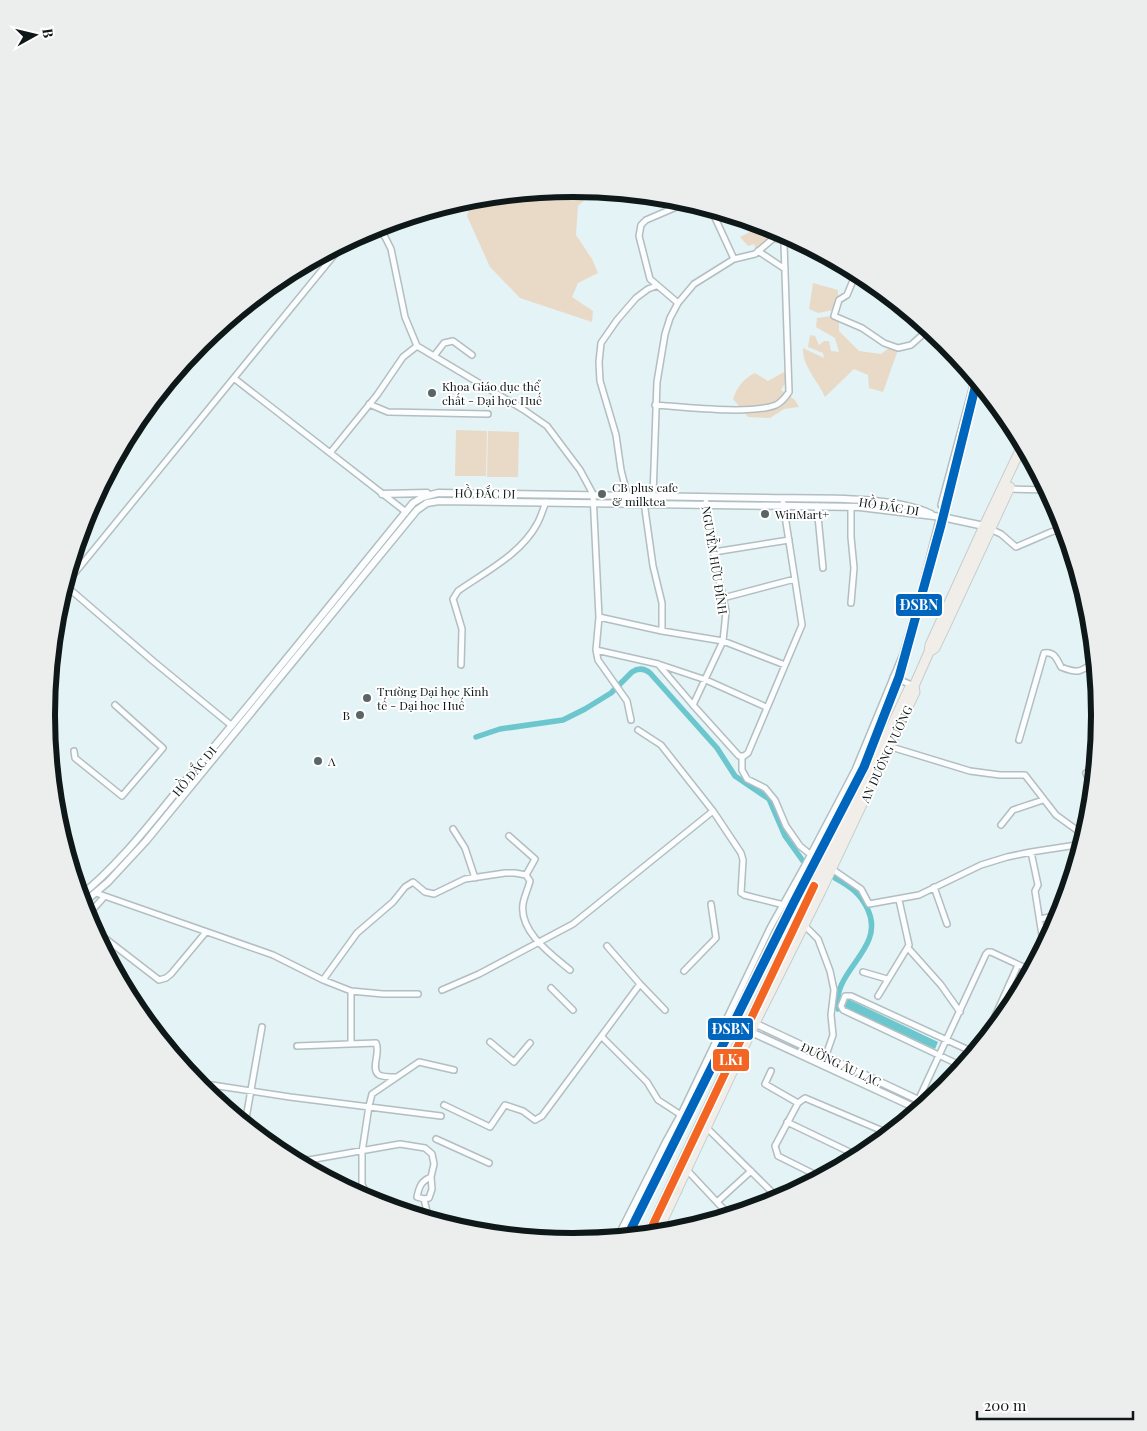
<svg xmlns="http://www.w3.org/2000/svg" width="1147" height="1431" viewBox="0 0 1147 1431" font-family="'Playfair Display',serif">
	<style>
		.green { fill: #e9dac7 }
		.water { fill: #6cc6ce }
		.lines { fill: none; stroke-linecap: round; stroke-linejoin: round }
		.canal { stroke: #6cc6ce; stroke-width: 5.5 }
		.minor-casing { stroke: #b2bec0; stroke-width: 8 }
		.tertiary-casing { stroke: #b2bec0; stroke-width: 9 }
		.primary-casing { stroke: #c5cdcd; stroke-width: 11 }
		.trunk-casing { stroke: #c5cdcd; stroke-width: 11 }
		.minor { stroke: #fbfdfe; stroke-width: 5 }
		.tertiary { stroke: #fbfdfe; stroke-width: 6 }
		.primary { stroke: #f1eee9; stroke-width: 9 }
		.trunk { stroke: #eee9e2; stroke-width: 9 }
		.bus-1-casing { stroke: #fff; stroke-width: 11 }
		.bus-1 { stroke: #f26522; stroke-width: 8 }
		.rail-1-casing { stroke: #fff; stroke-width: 12 }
		.rail-1 { stroke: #0065bd; stroke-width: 9 }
		.poi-dot { fill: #5a6566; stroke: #fff; stroke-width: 2 }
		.labels { text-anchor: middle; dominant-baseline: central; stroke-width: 4; stroke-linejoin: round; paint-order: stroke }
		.poi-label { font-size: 12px; fill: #0f1819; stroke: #fff; text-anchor: start }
		.street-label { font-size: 12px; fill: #0f1819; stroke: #fff }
		.rim { fill: none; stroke: #0f1819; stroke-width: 6 }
		.line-badge { stroke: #fff; stroke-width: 2 }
		.badge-label { font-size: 14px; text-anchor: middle; font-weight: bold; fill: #fff }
	</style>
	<rect width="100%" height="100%" fill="#e4f3f5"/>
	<path class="green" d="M 574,188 L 595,190 L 578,206 L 576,235 L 592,259 L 598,273 L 578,283 L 572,297 L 593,311 L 592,322 L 520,298 L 490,267 L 467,216 L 472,198 Z
		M 763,225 L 775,228 L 775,235 L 778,244 L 771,242 L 763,248 L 756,249 L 754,244 L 748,246 L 740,237 Z
		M 813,283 L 838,290 L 838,309 L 818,313 L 809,309 Z
		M 839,315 L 839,331 L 859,351 L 881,354 L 890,347 L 898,350 L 883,392 L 869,388 L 868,375 L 854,369 L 825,397 C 818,381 802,366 803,348 L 824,358 L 823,353 L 808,347 L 810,335 L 815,336 L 819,345 L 824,341 L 829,341 L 831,351 L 839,352 L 835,338 L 816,327 L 817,318 Z
		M 784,372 L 788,379 L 781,390 L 795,400 L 799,407 L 784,409 L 770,418 L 748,417 L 733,399 C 737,387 744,378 755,373 L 768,381 Z
		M 456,430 L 487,431 L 486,476 L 455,476 Z
		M 488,431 L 519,432 L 518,477 L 487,477 Z"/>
	<path class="water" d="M 848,999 L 938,1042 L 935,1049 L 844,1007 Z"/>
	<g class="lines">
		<path class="canal" d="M 476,737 L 500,729 L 563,720 L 585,709 L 611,693 L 632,672 C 638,668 644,668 650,673 L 717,748 L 735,776 L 769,799 L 785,836 L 803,861 L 818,870
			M 835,878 C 850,886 861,894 868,910 C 886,949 831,971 838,1009"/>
		<g class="minor-casing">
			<path id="minor" d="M 711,209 L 734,259
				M 377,227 L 385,237 L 391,249 L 405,317 L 417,346 L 524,410 L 547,426 L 580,470 L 593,494 L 599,617 L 596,650 L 598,660 L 627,701 L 631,720
				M 775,237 L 777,229
				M 758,251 L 785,269
				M 863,275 L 862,278 L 854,278 L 847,295 L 839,300 L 834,316 L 862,328 L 884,343 L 898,348 L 911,345 L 929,329
				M 678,303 L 650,279 L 639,236 L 641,225 L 646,220 L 688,202
				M 434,356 L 444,343 L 453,341 L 472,355
				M 235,379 L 406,512
				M 369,404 L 388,412 L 488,414
				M 330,453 L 377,395 L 403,357 L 417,346
				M 1009,489 L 1048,490
				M 643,495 L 653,566 L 662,603 L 662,631
				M 653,496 L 657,382 L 665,334 L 670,318 L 678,303 L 694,284 L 734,259 L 755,254 L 775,237 L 782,238 L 784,243 L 789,392 C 785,398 782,402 776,405 C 751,415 684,407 655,405
				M 628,498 L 621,470 L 616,435 L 600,381 L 599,362 L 601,343 L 617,320 L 636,298 L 648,289 L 656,286
				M 941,505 L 975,378
				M 817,506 L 823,568
				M 851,507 L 851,537 L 854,568 L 851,603
				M 990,529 L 1001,534 L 1016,547 L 1051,532 L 1065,528
				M 714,552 L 789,540
				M 723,598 L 795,579
				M 1087,603 L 1087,602
				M 599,617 L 662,631 L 723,641 L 785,665
				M 596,650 L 658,664 L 706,680 L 766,707
				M 658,664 L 693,705 L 739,756 L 744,756 L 748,753 L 802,625 L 783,503
				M 461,665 L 462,629 L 453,599 L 458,591 C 485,572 521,554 537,524 C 541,517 543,509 546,502
				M 893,677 L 914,686
				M 693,705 L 723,641 L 725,622 L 726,611 L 714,556 L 706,502
				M 232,726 L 153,661 L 65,585 L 344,243
				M 1019,740 L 1044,653 C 1054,651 1057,659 1061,667 C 1078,674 1080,672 1095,662
				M 888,746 L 970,771 L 1000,775 L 1025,775 L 1056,815 L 1085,836
				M 74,751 L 75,758 L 122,796 L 163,748 L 115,705
				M 742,756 L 742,770 L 747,779 L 765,788 L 775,800 L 786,826 L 800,846 L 811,855
				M 1086,773 L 1093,790
				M 713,811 L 741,853 L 743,860 L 741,893 L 744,895 L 784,905
				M 1001,825 L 1013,810 L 1043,800
				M 453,829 L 465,848 L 475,878
				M 509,836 L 535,859 L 526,875
				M 1031,852 L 1038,885 L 1035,891 L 1044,948
				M 832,869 L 861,889 L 869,904 L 919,895 L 981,865 L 1007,857 L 1031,852 L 1083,844
				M 76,882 L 87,891
				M 934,887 L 947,924
				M 96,893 L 273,955 L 323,980 L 351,991 L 383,994 L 418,994
				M 86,917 L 104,897
				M 1040,919 L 1059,915 L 1060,918
				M 804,925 L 818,939 L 830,971 L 834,990 L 831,1015 L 833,1035 L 825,1058
				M 93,929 L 159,980 L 166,978 L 171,974 L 206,932
				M 607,946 L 640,984 L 665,1010
				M 908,948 L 941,985 L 960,1012
				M 684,971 L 716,938 L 711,904
				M 863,972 L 887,979
				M 323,980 L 357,933 L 393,902 L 405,887 L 413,882 L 425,892 L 434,894 L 465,879 L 505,873 L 515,873 L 526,875 L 530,881 C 528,889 524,897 523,904 C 519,932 552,955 570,970
				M 551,988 L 573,1010
				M 442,990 L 479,974 L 573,924 L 713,811 L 661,745 L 638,730
				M 878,996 L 909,945 L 899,900
				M 602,1037 L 647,1082 L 658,1100 L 681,1115
				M 490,1042 L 514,1062 L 530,1043
				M 351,1043 L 351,991
				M 982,1045 L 1018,965
				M 297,1046 L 376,1043 C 381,1052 370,1069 379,1075 C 383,1077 391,1077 396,1077
				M 964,1067 L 843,1010 L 841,1006 L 845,996 L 851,996 L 975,1053
				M 771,1071 L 765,1084 L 798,1103
				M 212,1085 L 290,1097 L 441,1116
				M 444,1105 L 490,1127 L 505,1105 L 523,1111 L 535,1120 L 542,1116 L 640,984
				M 910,1118 L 986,954 L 988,952 L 991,952 L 1032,971
				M 787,1122 L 860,1157
				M 245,1124 L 262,1027
				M 707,1128 L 780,1200
				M 436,1139 L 489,1163
				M 284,1156 L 309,1160
				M 302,1165 L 309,1160 L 400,1144 L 425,1148 L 432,1154 L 434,1164 L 431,1177 C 421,1181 419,1187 417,1197 L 424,1199 L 429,1220
				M 687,1170 L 730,1216
				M 822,1178 L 778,1156 L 775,1146 L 798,1103 L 805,1098 L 890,1134
				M 424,1199 L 429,1198 L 432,1189 L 431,1177
				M 370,1202 L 362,1184 L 362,1152 L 369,1106 L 372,1094 L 419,1062 L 454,1070
				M 717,1202 L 751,1171
				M 617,1238 L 666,1141 L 682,1112 L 770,928 L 804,867 L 855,770 L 903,654 L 921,591 L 940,516"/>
		</g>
		<g class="tertiary-casing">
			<path id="tertiary" d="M 382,494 L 427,493
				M 80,896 C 122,863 157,814 192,773 C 267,684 340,593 413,503 L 423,497 L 438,493 C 547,494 656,496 765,498 C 812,499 890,495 931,514
				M 82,904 L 108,882 L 146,841 L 417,510 L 427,503 L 439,501 L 860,507 L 942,517 L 984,526
				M 752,1022 L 927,1104
				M 749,1031 L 920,1110"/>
		</g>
		<g class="primary-casing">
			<path id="primary" d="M 929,652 L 935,648 L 946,625 L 1010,487
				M 648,1235 C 732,1052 823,872 909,689 L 914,686
				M 656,1235 L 755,1023 L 821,891 L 915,692 L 914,686 L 929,652 L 930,645 L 984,526 L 1023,444"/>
		</g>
		<g class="trunk-casing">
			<path id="trunk" d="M 671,1187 L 677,1191"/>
		</g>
		<use href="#minor" class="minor"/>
		<use href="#tertiary" class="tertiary"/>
		<use href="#primary" class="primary"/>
		<use href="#trunk" class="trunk"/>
		<g class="bus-1-casing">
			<path id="bus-1" d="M 648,1235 L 814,886"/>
		</g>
		<use href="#bus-1" class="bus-1"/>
		<g class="rail-1-casing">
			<path id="rail-1" d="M 627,1237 L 794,902 L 864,767 L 899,677 L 941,525 L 977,380"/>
		</g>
		<use href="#rail-1" class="rail-1"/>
	</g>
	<g class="poi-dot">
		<circle cx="432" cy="393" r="5"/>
		<circle cx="602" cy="494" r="5"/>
		<circle cx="765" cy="514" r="5"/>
		<circle cx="367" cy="698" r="5"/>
		<circle cx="360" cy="715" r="5"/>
		<circle cx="318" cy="761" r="5"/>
	</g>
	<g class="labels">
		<g class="poi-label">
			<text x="442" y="386">Khoa Giáo dục thể<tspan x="442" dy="14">chất - Đại học Huế</tspan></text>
			<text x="612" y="487">CB plus cafe<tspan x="612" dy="14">&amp; milktea</tspan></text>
			<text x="775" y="514">WinMart+</text>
			<text x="377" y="691">Trường Đại học Kinh<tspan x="377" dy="14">tế - Đại học Huế</tspan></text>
			<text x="350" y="715" text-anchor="end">B</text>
			<text x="328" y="761">A</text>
		</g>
		<g class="street-label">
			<text transform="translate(485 493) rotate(1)">HỒ ĐẮC DI</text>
			<text transform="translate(889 506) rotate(9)">HỒ ĐẮC DI</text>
			<text transform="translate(715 560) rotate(81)">NGUYỄN HỮU ĐÍNH</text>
			<text transform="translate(886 754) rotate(-65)">AN DƯƠNG VƯƠNG</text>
			<text transform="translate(194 771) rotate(-50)">HỒ ĐẮC DI</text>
			<text transform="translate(841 1064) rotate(25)">ĐƯỜNG ÂU LẠC</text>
		</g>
	</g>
	<path d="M0 0H1147V1431H0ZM55 715a518 518 0 1 1 1036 0a518 518 0 1 1-1036 0Z" fill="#eceded" fill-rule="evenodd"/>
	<path class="rim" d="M55 715a518 518 0 1 1 1036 0a518 518 0 1 1-1036 0Z"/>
	<g class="line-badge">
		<rect x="895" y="593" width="48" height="24" rx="5" fill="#0065bd"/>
		<rect x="707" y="1017" width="47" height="24" rx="5" fill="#0065bd"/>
		<rect x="712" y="1048" width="38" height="24" rx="5" fill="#f26522"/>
	</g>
	<g class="badge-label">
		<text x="919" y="610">ĐSBN</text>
		<text x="731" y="1034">ĐSBN</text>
		<text x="731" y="1065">LK1</text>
	</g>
	<g transform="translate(35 35) rotate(82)" stroke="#ffffff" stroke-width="4" paint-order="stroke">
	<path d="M0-4L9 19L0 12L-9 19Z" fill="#0f1819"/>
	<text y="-8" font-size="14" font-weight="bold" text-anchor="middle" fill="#0f1819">B</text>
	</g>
	<path d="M977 1411v8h156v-8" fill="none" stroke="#0f1819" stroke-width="2.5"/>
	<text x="984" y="1411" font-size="15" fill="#0f1819" stroke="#ffffff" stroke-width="4" paint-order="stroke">200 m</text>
</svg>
